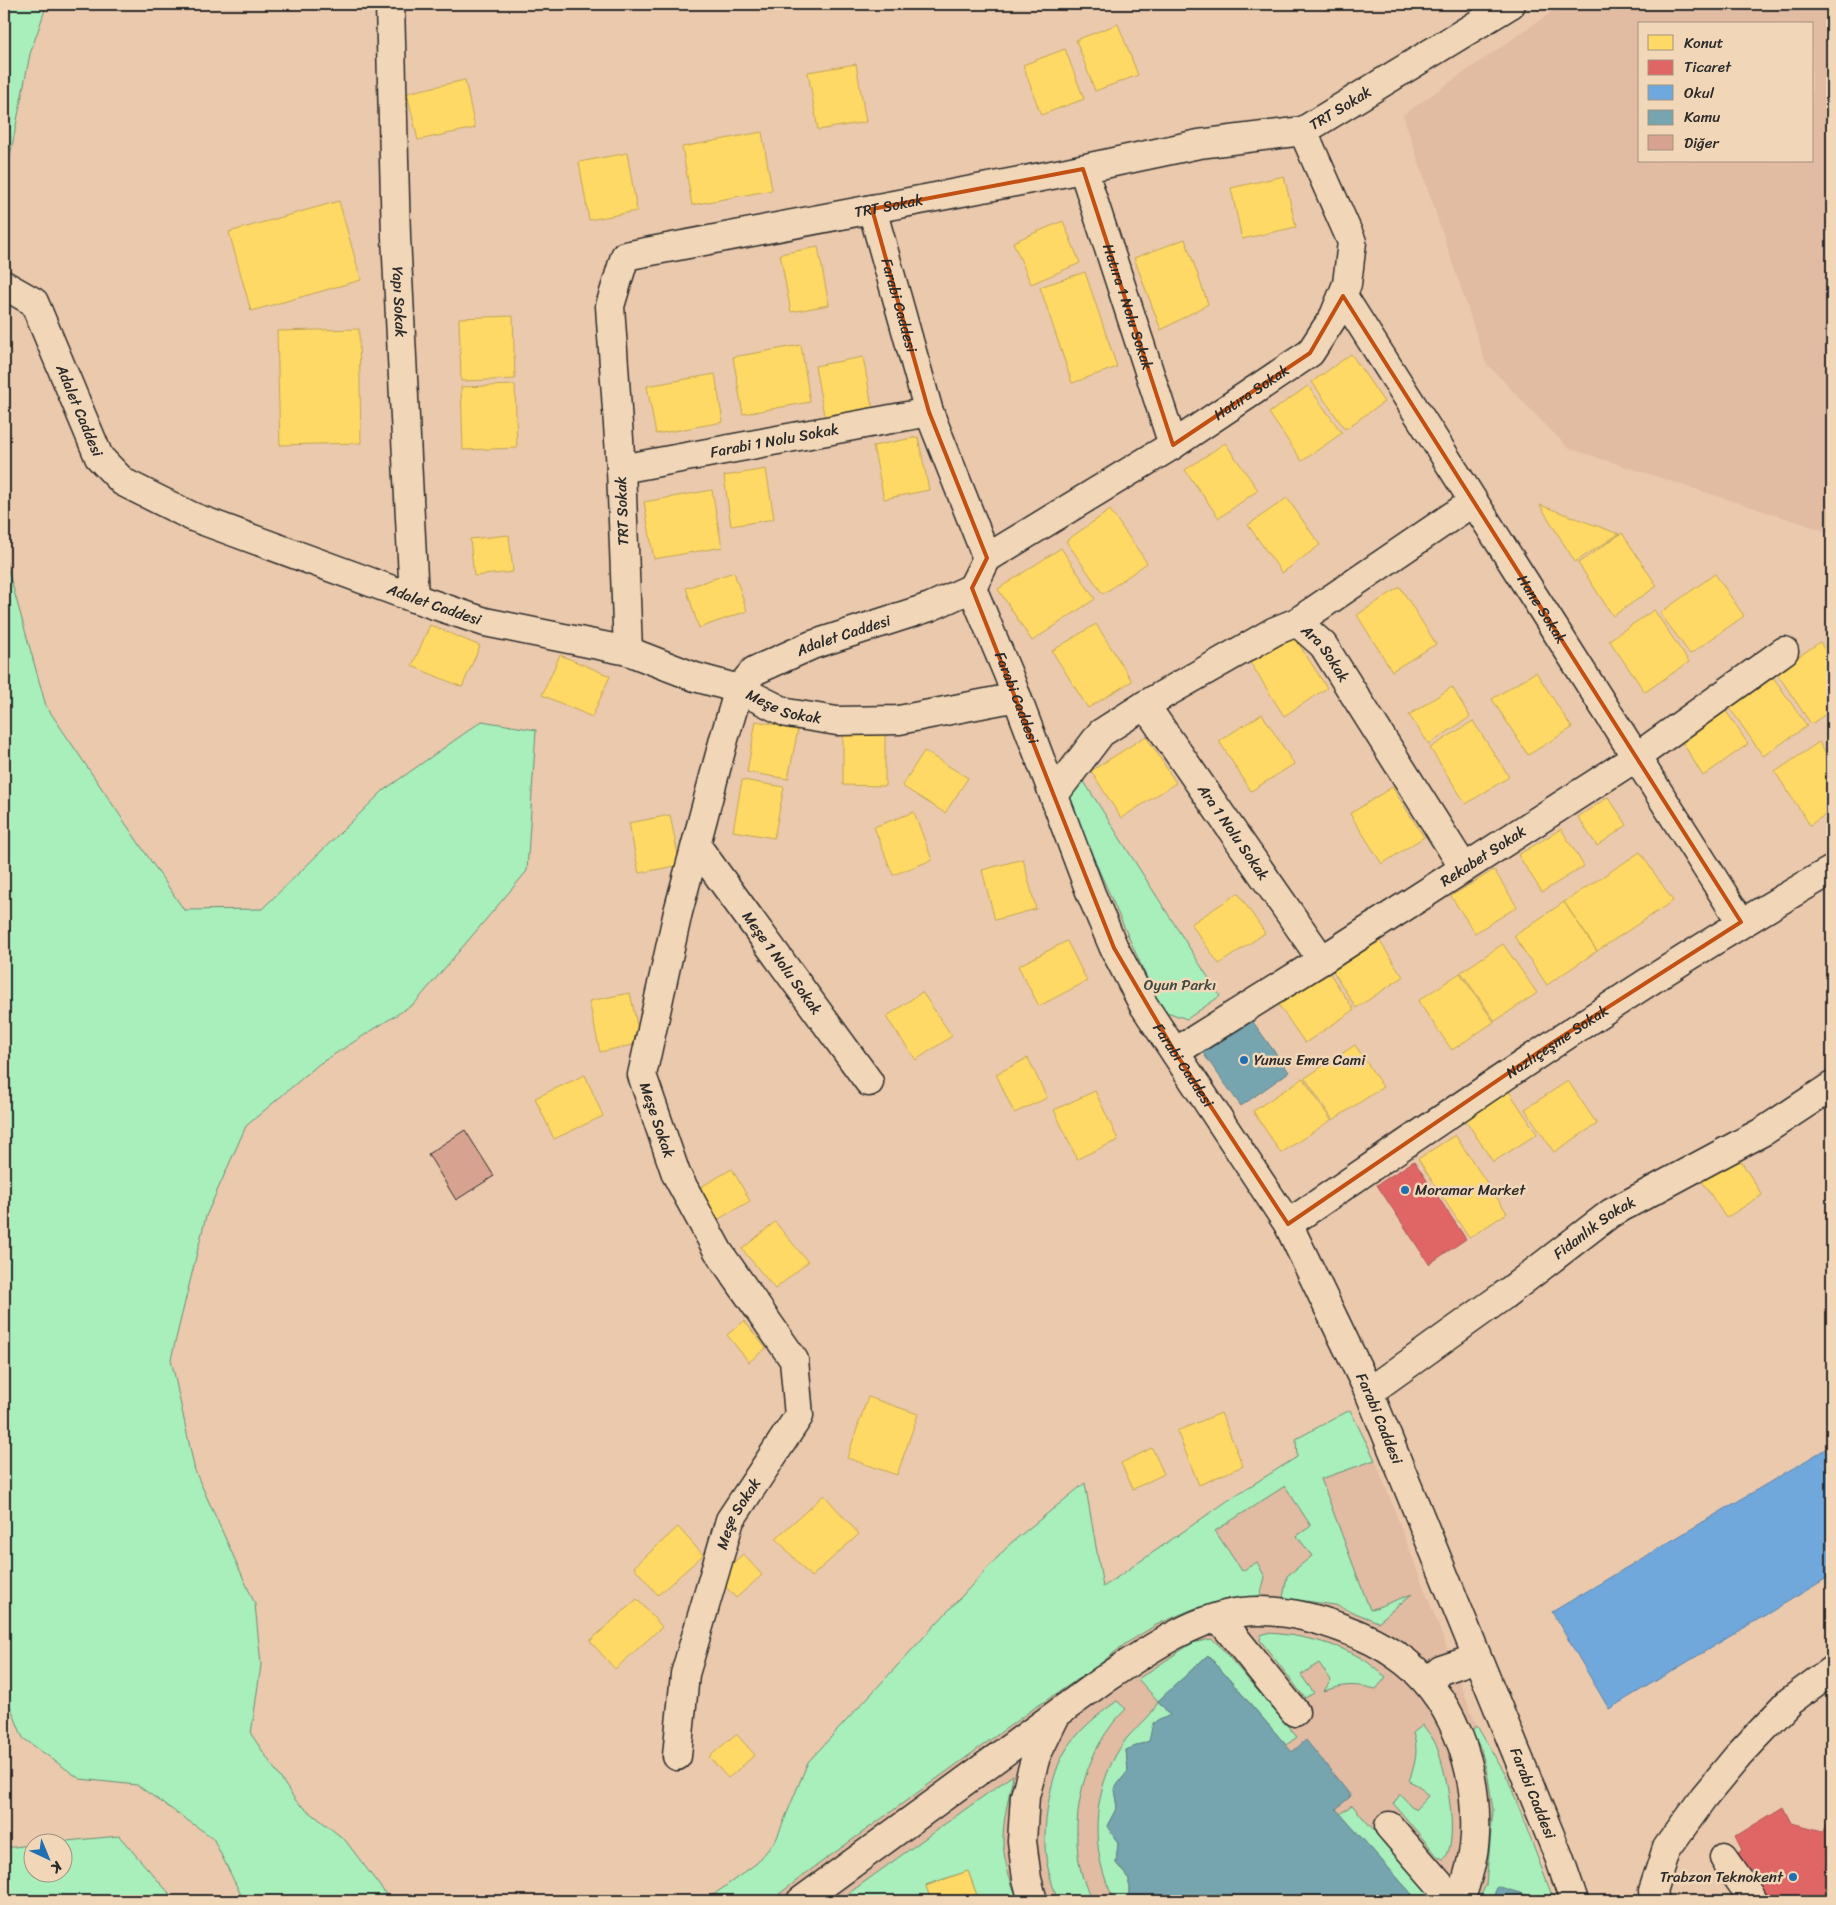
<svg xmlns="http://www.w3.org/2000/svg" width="1836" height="1905" viewBox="0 0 1836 1905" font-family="Sriracha,sans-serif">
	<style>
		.built { fill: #e1bba2; fill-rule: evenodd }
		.green { fill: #a8efbc; stroke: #6a8d74 }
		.homes { fill: #ffd966; stroke: #bfa554 }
		.shops { fill: #e06666; stroke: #aa5454 }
		.schools { fill: #6fa8dc; stroke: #5b82a7 }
		.public { fill: #76a5af; stroke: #608087 }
		.building { fill: #d7a390; stroke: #2b2b2b }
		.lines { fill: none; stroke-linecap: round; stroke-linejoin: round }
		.minor-casing { stroke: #2b2b2b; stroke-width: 31 }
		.minor { stroke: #f1d7b8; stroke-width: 28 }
		.marked { fill: none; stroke: #c25012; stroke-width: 4; stroke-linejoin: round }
		.poi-dot { fill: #1f6fb2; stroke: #f1d7b8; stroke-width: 2 }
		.labels { text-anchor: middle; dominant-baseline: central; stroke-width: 5; stroke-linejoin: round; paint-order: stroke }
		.street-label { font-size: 15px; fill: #2b2b2b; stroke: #f1d7b8 }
		.park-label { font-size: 15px; fill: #3e4841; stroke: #f1d7b8 }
		.poi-label { font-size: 15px; fill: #2b2b2b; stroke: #f1d7b8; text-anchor: start }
	</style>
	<rect width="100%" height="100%" fill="#ebc9ad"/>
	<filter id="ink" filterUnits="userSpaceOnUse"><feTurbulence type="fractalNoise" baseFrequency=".02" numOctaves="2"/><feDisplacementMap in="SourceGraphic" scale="10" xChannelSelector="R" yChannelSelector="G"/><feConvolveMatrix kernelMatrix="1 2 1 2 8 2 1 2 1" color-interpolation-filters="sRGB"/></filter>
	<g filter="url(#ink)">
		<path class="built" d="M 1563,4 L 1832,4 L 1832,533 L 1568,448 L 1486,363 L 1403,115 ZM 1640,24 L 1812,24 L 1812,161 L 1640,161 Z
			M 1350,1410 L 1371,1449 L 1479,1732 L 1508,1779 L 1554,1901 L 705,1901 L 757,1863 L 776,1840 L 808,1762 L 1011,1543 L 1085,1483 L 1103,1587 L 1236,1495 L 1297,1457 L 1296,1439 Z"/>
		<path class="green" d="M 4,4 L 47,4 L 30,54 L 4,187 Z
			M 4,555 L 46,706 L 184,910 L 262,909 L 384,790 L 482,721 L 536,730 L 527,871 L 415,1003 L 319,1064 L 246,1126 L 206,1216 L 171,1359 L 195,1471 L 255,1604 L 261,1665 L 251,1734 L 296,1801 L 345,1840 L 391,1901 L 244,1901 L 213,1838 L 137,1785 L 80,1779 L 23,1738 L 4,1691 Z
			M 1083,780 L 1220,996 L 1187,1019 L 1161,1010 L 1066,796 Z
			M 1350,1410 L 1375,1460 L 1321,1479 L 1370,1610 L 1412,1594 L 1378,1622 L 1335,1605 L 1283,1598 L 1287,1576 L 1312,1556 L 1297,1536 L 1311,1526 L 1285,1486 L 1215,1531 L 1242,1571 L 1257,1562 L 1265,1577 L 1260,1596 L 1227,1599 L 1193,1609 L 1156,1625 L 1125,1644 L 1095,1668 L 1033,1709 L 805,1874 L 778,1895 L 773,1901 L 705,1901 L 757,1863 L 776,1840 L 808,1762 L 1011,1543 L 1085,1483 L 1103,1587 L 1236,1495 L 1297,1457 L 1296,1439 Z
			M 1267,1633 C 1295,1634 1337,1643 1361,1658 C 1370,1663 1378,1671 1386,1677 L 1376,1689 C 1355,1684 1345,1684 1324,1691 L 1331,1680 L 1319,1663 L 1301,1675 L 1314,1693 L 1305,1698 L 1260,1640 L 1261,1635 Z
			M 1211,1639 L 1218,1644 L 1297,1737 L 1286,1745 L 1208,1655 L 1158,1701 L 1170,1715 L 1149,1741 L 1126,1750 L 1128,1771 L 1114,1789 L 1117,1807 L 1107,1826 L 1118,1843 L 1116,1863 L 1129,1879 L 1129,1897 L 1136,1901 L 1115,1901 C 1089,1853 1091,1791 1122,1745 C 1132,1728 1151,1720 1158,1701 L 1138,1679 L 1192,1643 Z
			M 1117,1701 L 1126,1709 C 1121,1714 1115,1720 1111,1726 C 1081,1765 1070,1824 1081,1872 C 1084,1882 1088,1892 1091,1901 L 1058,1901 C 1053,1887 1048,1872 1046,1857 C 1042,1829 1050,1779 1063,1755 C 1076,1732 1096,1716 1117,1701 Z
			M 1423,1725 C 1426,1730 1431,1735 1434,1741 C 1445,1761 1461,1842 1444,1859 L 1438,1857 L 1394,1804 L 1400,1794 L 1415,1810 L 1428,1796 L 1419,1786 L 1409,1781 C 1415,1764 1419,1751 1413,1733 Z
			M 1477,1726 L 1508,1779 L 1554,1901 L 1478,1901 L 1486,1885 L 1493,1810 L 1488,1777 L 1481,1749 L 1471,1731 Z
			M 1013,1775 C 1009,1798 1002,1822 1003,1845 C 1005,1864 1011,1883 1018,1901 L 991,1901 L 990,1899 L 979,1901 L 968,1871 L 926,1885 L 931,1901 L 838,1901 Z
			M 1352,1805 L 1435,1901 L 1418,1901 L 1340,1814 Z
			M 119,1836 L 176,1901 L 4,1901 L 4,1848 L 32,1845 L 32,1872 L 62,1872 L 62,1842 L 56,1842 Z"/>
		<path class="homes" d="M 1118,24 L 1138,75 L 1095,91 L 1076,40 Z
			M 1065,49 L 1084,99 L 1041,115 L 1023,65 Z
			M 856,64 L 866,122 L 818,130 L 808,72 Z
			M 465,80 L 475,128 L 418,140 L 407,93 Z
			M 762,132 L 772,190 L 692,205 L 682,147 Z
			M 627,153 L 637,211 L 589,220 L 579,162 Z
			M 1284,176 L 1296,227 L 1242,239 L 1231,188 Z
			M 339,201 L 361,280 L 251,311 L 229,232 Z
			M 1063,221 L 1080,263 L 1031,284 L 1013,242 Z
			M 1185,239 L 1208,304 L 1161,330 L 1134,258 Z
			M 818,247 L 829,305 L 791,312 L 780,254 Z
			M 1085,272 L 1117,367 L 1072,383 L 1040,287 Z
			M 513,316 L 515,379 L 461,381 L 459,318 Z
			M 359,329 L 361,443 L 280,445 L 277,331 Z
			M 801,345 L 810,402 L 743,414 L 733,357 Z
			M 1351,354 L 1384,402 L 1345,429 L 1312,382 Z
			M 863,357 L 874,417 L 826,426 L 815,366 Z
			M 715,374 L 723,422 L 656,434 L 647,386 Z
			M 515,385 L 517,448 L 463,450 L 461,387 Z
			M 1308,386 L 1342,433 L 1302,461 L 1269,413 Z
			M 918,437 L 929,490 L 884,499 L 873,446 Z
			M 1225,443 L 1258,490 L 1219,518 L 1185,470 Z
			M 766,469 L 774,519 L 731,526 L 724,476 Z
			M 712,490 L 722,547 L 654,559 L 644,502 Z
			M 1287,498 L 1320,545 L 1282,573 L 1248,525 Z
			M 1540,505 L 1619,534 L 1575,562 Z
			M 1110,510 L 1147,563 L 1103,594 L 1066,541 Z
			M 1622,533 L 1657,586 L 1613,616 L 1578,563 Z
			M 509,535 L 513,572 L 474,576 L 470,539 Z
			M 1061,548 L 1095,599 L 1032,641 L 998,589 Z
			M 734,572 L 747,611 L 699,628 L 686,588 Z
			M 1715,574 L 1744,616 L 1690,654 L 1660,613 Z
			M 1400,587 L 1436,644 L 1392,671 L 1357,615 Z
			M 1654,610 L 1689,662 L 1645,692 L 1609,640 Z
			M 1096,624 L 1132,681 L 1088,708 L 1052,651 Z
			M 430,625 L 480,646 L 462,687 L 412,666 Z
			M 1291,632 L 1327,688 L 1284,716 L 1248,659 Z
			M 1820,642 L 1832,661 L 1832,710 L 1811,724 L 1776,672 Z
			M 560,655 L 610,676 L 592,717 L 542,695 Z
			M 1536,672 L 1572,728 L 1528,755 L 1492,699 Z
			M 1771,674 L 1807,726 L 1763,756 L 1727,704 Z
			M 1452,687 L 1470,717 L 1429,744 L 1409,715 Z
			M 1722,705 L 1748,744 L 1703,776 L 1678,735 Z
			M 1262,714 L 1294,764 L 1251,791 L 1219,741 Z
			M 756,721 L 798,729 L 788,779 L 747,772 Z
			M 1473,721 L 1509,777 L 1466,804 L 1430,748 Z
			M 843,734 L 885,734 L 885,786 L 843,785 Z
			M 1146,736 L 1176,783 L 1121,818 L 1091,771 Z
			M 1819,742 L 1832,762 L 1832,810 L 1810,825 L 1775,772 Z
			M 924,751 L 968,778 L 945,813 L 902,786 Z
			M 742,780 L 784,787 L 774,838 L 733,831 Z
			M 1392,787 L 1424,837 L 1382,864 L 1350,814 Z
			M 1608,797 L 1627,825 L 1597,846 L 1578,817 Z
			M 914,812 L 932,860 L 893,875 L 874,827 Z
			M 670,815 L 680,865 L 639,873 L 629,823 Z
			M 1561,829 L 1584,866 L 1542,892 L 1518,855 Z
			M 1640,852 L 1673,901 L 1597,951 L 1564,902 Z
			M 1023,859 L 1036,909 L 995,920 L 982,870 Z
			M 1494,870 L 1517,907 L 1475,933 L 1451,896 Z
			M 1238,893 L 1265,933 L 1219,964 L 1191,924 Z
			M 1564,902 L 1597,951 L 1547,985 L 1514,936 Z
			M 1379,940 L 1403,977 L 1356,1008 L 1333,971 Z
			M 1067,941 L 1087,981 L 1039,1006 L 1018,966 Z
			M 1503,944 L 1537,993 L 1495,1021 L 1461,972 Z
			M 1326,968 L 1354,1010 L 1305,1043 L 1276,1001 Z
			M 1460,973 L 1494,1022 L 1452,1050 L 1418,1001 Z
			M 922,992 L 952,1036 L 916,1060 L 886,1017 Z
			M 630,993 L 641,1043 L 600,1052 L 589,1001 Z
			M 1355,1045 L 1383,1087 L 1333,1120 L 1305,1078 Z
			M 1028,1058 L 1047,1098 L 1014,1113 L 996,1074 Z
			M 585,1075 L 603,1116 L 554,1139 L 535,1098 Z
			M 1303,1078 L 1331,1120 L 1281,1153 L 1253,1111 Z
			M 1568,1081 L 1597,1124 L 1554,1152 L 1525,1109 Z
			M 1508,1090 L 1537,1134 L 1493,1162 L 1465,1119 Z
			M 1095,1091 L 1118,1140 L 1077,1159 L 1054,1110 Z
			M 1455,1135 L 1507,1213 L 1469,1238 L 1418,1159 Z
			M 1739,1158 L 1762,1195 L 1726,1218 L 1702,1181 Z
			M 732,1169 L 750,1201 L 710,1224 L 692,1192 Z
			M 775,1222 L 808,1262 L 775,1289 L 742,1249 Z
			M 744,1321 L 766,1348 L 749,1362 L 727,1335 Z
			M 868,1397 L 918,1414 L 897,1475 L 847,1458 Z
			M 1221,1413 L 1243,1466 L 1199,1485 L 1177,1431 Z
			M 1152,1448 L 1164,1474 L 1133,1489 L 1121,1463 Z
			M 824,1495 L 859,1534 L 811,1577 L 776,1538 Z
			M 678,1527 L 703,1555 L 658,1595 L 634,1567 Z
			M 743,1554 L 762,1575 L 736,1598 L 717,1577 Z
			M 637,1599 L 662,1627 L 615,1669 L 590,1641 Z
			M 736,1734 L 755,1755 L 728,1778 L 709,1757 Z
			M 968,1871 L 979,1901 L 931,1901 L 926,1886 Z"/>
		<path class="shops" d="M 1414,1161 L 1466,1239 L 1429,1264 L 1377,1185 Z
			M 1783,1807 L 1791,1823 L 1824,1831 L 1831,1811 L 1832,1812 L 1832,1901 L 1767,1901 L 1739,1853 L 1743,1850 L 1736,1836 Z"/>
		<path class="schools" d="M 1832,1445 L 1832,1575 L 1609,1709 L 1552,1612 Z"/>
		<path class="public" d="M 1248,1015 L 1289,1072 L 1241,1106 L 1200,1049 Z
			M 1208,1655 L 1292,1752 L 1306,1740 L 1351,1796 L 1336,1809 L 1418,1901 L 1136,1901 L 1129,1897 L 1129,1879 L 1116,1863 L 1118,1843 L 1107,1826 L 1117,1807 L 1114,1789 L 1128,1771 L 1126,1750 L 1149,1741 L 1153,1723 L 1170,1715 L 1158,1701 Z
			M 1497,1886 L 1546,1901 L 1492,1901 Z"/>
		<path class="building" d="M 465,1130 L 494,1176 L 456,1200 L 428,1154 Z"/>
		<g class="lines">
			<g class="minor-casing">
				<g id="minor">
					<path id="s1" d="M 390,4 L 396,237 L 414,598"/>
					<path id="s2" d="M 1083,169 L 1173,445"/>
					<path id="s3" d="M 872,209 L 929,412 L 987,558 L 972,588 L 1008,674 L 1091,894 L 1114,948 L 1143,1004 L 1288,1224 L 1369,1392 L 1559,1857 L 1574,1901"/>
					<path id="s4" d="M 4,285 L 34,302 L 99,457 L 123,482 L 193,517 L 414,598 L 485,622 L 628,651 L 695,677 L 739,689 L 754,671 L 812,645 L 930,607 L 972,588"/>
					<path id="s5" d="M 1343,296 L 1741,922"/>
					<path id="s6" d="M 621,469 L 929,412"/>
					<path id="s7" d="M 987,558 L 1173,445 L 1310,353 L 1334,316 L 1347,284 L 1352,242 L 1303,131"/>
					<path d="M 1297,622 L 1473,502"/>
					<path id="s8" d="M 628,651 L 621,469 L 610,306 L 625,256 L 1062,173 L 1199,144 L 1303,131 L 1511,4"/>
					<path id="s9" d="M 1145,705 L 1322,960"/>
					<path id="s10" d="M 1054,795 L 1101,733 L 1145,705 L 1275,631 L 1297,622 L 1323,645 L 1464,868"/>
					<path id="s11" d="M 696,845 L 869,1082"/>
					<path id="s12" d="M 1175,1052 L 1322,960 L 1635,758 L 1784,651"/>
					<path id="s13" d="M 1288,1224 C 1467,1102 1644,978 1832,870"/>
					<path id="s14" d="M 1369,1392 L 1503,1296 L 1611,1213 L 1764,1131 L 1832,1086"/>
					<path d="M 1219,1618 L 1295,1712"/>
					<path d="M 1427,1682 L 1441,1670 L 1477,1658"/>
					<path id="s15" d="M 677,1756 L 685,1674 L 730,1520 L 799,1416 L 794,1360 L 718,1251 L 676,1174 L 642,1075 L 678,912 L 724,739 L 739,689 L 787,713 L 837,721 L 899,720 L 1017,697"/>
					<path d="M 1389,1826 L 1454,1901"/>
					<path d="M 1724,1858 L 1754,1901"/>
					<path d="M 801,1901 L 1103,1680 C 1144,1653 1192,1618 1242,1612 C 1276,1608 1310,1616 1342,1628 C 1361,1635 1379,1643 1396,1655 C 1453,1693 1478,1769 1475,1835 C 1474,1858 1467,1880 1460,1901"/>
					<path d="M 1033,1901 L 1027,1879 L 1022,1841 L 1025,1796 L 1036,1756 L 1055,1717"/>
					<path d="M 1655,1901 L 1653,1891 L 1667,1848 L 1704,1797 L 1738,1756 L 1790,1701 L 1832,1670"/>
				</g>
			</g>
			<use href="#minor" class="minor"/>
		</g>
	</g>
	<path class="marked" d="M 1083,169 L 1173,445 L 1310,353 L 1343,296 L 1741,922 L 1552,1043 L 1288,1224 L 1175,1052 L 1114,948 L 972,588 L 987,558 L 929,412 L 872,209 Z"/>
	<g class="poi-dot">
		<circle cx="1244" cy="1060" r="5"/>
		<circle cx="1405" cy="1190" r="5"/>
		<circle cx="1793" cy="1877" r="5"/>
	</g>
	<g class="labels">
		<g class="street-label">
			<text stroke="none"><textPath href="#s8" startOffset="1131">TRT Sokak</textPath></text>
			<text stroke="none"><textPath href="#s8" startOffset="666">TRT Sokak</textPath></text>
			<text stroke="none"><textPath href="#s1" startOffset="298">Yapı Sokak</textPath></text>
			<text stroke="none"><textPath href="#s3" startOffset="100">Farabi Caddesi</textPath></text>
			<text stroke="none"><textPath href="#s2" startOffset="145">Hatıra 1 Nolu Sokak</textPath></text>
			<text stroke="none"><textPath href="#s7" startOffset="312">Hatıra Sokak</textPath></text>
			<text stroke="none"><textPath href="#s4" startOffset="152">Adalet Caddesi</textPath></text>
			<text stroke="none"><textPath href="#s6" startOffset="156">Farabi 1 Nolu Sokak</textPath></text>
			<text transform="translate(622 511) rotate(-92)">TRT Sokak</text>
			<text stroke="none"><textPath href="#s4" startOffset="572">Adalet Caddesi</textPath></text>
			<text stroke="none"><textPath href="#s5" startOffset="371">Hane Sokak</textPath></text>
			<text stroke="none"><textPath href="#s4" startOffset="1009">Adalet Caddesi</textPath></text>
			<text stroke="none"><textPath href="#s10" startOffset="346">Ara Sokak</textPath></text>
			<text stroke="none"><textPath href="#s3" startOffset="520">Farabi Caddesi</textPath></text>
			<text stroke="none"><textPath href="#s15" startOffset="1196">Meşe Sokak</textPath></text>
			<text stroke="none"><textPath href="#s9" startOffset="155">Ara 1 Nolu Sokak</textPath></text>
			<text stroke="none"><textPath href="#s12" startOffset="365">Rekabet Sokak</textPath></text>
			<text stroke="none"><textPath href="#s11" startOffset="146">Meşe 1 Nolu Sokak</textPath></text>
			<text stroke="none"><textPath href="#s13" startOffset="325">Nazlıçeşme Sokak</textPath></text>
			<text stroke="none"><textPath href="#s3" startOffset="925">Farabi Caddesi</textPath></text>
			<text transform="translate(657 1120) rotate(71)">Meşe Sokak</text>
			<text stroke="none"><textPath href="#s14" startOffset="279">Fidanlık Sokak</textPath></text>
			<text stroke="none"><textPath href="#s3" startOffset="1330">Farabi Caddesi</textPath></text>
			<text stroke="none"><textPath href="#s15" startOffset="252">Meşe Sokak</textPath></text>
			<text stroke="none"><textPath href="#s3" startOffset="1735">Farabi Caddesi</textPath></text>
		</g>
		<g class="park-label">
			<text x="1180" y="985">Oyun Parkı</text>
		</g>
		<g class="poi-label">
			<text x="1254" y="1060">Yunus Emre Cami</text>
			<text x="1415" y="1190">Moramar Market</text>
			<text x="1783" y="1877" text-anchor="end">Trabzon Teknokent</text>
		</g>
	</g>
	<rect width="1836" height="1905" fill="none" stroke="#f1d7b8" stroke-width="20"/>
	<rect x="10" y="10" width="1816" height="1885" fill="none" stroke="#2b2b2b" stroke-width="2" filter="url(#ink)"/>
	<rect x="1638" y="22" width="175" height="140" fill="#f1d7b8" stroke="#a29280"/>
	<rect x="1648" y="35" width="25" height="15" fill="#ffd966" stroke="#a29280"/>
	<text x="1684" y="48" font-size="15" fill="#2b2b2b">Konut</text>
	<rect x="1648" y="60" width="25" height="15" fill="#e06666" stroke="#a29280"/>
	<text x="1684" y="72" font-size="15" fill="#2b2b2b">Ticaret</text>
	<rect x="1648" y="85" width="25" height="15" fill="#6fa8dc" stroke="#a29280"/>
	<text x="1684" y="98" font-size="15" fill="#2b2b2b">Okul</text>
	<rect x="1648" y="110" width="25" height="15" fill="#76a5af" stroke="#a29280"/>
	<text x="1684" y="122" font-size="15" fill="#2b2b2b">Kamu</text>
	<rect x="1648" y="135" width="25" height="15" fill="#d7a390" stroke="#a29280"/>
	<text x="1684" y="148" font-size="15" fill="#2b2b2b">Diğer</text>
	<g transform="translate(48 1858) rotate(136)"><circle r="24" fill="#f1d7b8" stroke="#a29280"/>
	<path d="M0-4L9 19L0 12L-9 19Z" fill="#1f6fb2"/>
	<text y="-8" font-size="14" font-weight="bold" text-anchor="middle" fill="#2b2b2b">K</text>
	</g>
</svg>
